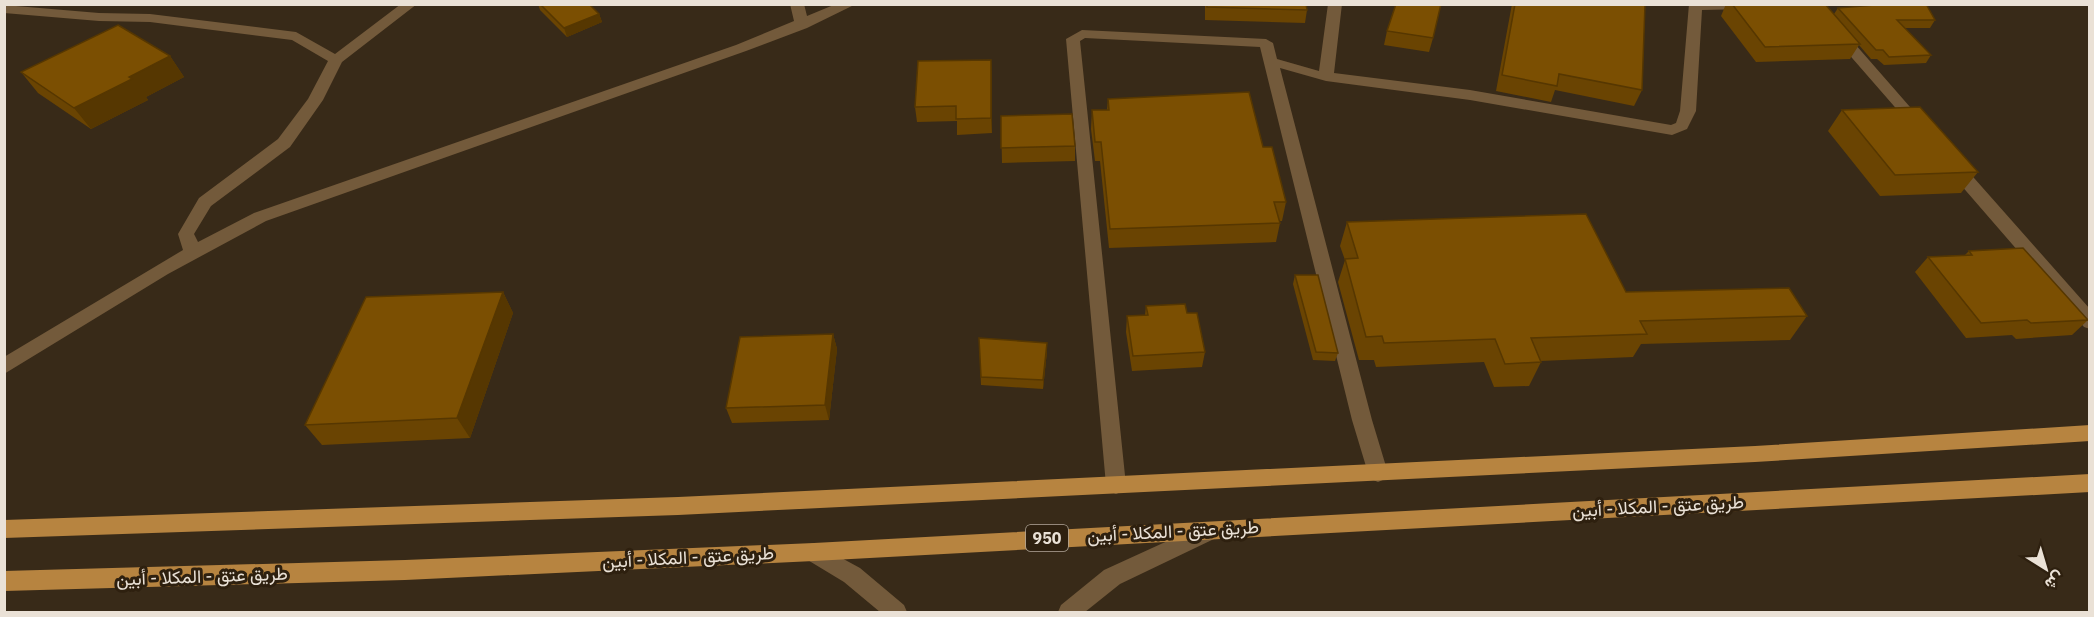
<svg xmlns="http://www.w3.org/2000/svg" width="2094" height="617" viewBox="0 0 2094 617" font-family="'IBM Plex Sans',Vazirmatn,sans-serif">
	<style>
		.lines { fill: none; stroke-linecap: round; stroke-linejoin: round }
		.street { fill: #735a3b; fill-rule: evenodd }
		.primary { fill: #b78440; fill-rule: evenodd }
		.wall { fill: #6a4402 }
		.shaded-wall { fill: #563701 }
		.building { fill: #7b4f02; stroke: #563701; stroke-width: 1.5 }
		.labels { text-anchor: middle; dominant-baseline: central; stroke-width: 6; stroke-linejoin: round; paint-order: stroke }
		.shield { fill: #2e200f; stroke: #b2a79a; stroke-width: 1.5 }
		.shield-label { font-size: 16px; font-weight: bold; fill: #eae1d6 }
		.street-label { font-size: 18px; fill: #eae1d6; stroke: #2e200f }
	</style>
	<rect width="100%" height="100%" fill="#382a18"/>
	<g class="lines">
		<path class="street" d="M 401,4 L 417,4 L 342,62 L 323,100 L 290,147 L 211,206 L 194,234 L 198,242 L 254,213 L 736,45 L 794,21 L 790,4 L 804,4 L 807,16 L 836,4 L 856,4 L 807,28 L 746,51 L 266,221 L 168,274 L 4,374 L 4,357 L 183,250 L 178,234 L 199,198 L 278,139 L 308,99 L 328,61 L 292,40 L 150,22 L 99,21 L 4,13 L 4,5 L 99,13 L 150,14 L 296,32 L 335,54 Z
			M 1328,4 L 1342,4 L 1334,73 L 1470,90 L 1671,125 L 1676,123 L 1680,111 L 1689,4 L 1803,4 L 1796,8 L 1702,10 L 1696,111 L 1687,129 L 1672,135 L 1470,100 L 1326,81 L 1280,68 L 1372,420 L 1388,473 L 1385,479 L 1378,482 L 1371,479 L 1368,473 L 1352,420 L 1260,47 L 1085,38 L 1080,41 L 1126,485 L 1123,491 L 1116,494 L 1109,491 L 1106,485 L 1066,39 L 1082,30 L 1266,39 L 1273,43 L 1277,59 L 1319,71 Z
			M 1805,4 L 1820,4 L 1924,123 L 1927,126 L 1924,129 L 1914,129 Z
			M 1953,160 L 1959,161 L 2090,309 L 2090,329 L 2084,327 L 1947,169 L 1945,165 L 1947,161 Z
			M 1209,522 L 1216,524 L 1220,531 L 1216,538 L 1120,584 L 1085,612 L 1058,612 L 1061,605 L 1104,570 Z
			M 814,543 L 860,568 L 904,605 L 907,612 L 880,612 L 844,582 L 806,559 L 803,552 L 806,545 Z"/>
		<path class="primary" d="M 2090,425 L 2090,441 L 1755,462 L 678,515 L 4,538 L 4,520 L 678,497 L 1755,446 Z
			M 2090,474 L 2090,492 L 814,561 L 405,580 L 4,591 L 4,571 L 405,560 L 814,543 Z"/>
	</g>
	<path class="wall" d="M 538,4 L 589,4 L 599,14 L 602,22 L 567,37 L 540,10 Z
		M 1205,4 L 1306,4 L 1307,10 L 1305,23 L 1205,20 Z
		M 1512,4 L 1645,4 L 1642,90 L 1634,106 L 1555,90 L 1551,102 L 1496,91 Z
		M 1726,4 L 1825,4 L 1834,14 L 1838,8 L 1935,20 L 1930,28 L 1905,28 L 1931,55 L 1926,63 L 1884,65 L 1877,59 L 1871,59 L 1859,45 L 1850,59 L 1756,62 L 1721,16 Z
		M 1387,31 L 1433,38 L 1429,52 L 1384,45 Z
		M 170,56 L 184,77 L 146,97 L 148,100 L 91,129 L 38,93 L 21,72 Z
		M 991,60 L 992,133 L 957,135 L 957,121 L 917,122 L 915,107 Z
		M 1108,99 L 1263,147 L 1286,202 L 1282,221 L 1279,221 L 1280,223 L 1276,242 L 1109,248 L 1100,161 L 1095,161 L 1091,129 L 1092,110 L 1107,110 Z
		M 1842,110 L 1978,172 L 1961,193 L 1880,196 L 1828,131 Z
		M 1001,116 L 1075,146 L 1075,161 L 1002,163 Z
		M 1347,222 L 1626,292 L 1807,316 L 1790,340 L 1641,344 L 1633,357 L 1540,361 L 1541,362 L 1529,386 L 1494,387 L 1484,362 L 1376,367 L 1374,360 L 1359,360 L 1338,282 L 1345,260 L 1340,246 Z
		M 1969,251 L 2088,320 L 2072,335 L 2016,339 L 2012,335 L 1966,338 L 1915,272 L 1928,257 L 1965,255 Z
		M 1295,275 L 1338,353 L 1335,361 L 1313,360 L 1293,284 Z
		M 503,292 L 513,313 L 470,438 L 322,445 L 305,425 Z
		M 1146,306 L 1187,313 L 1205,352 L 1202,367 L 1132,371 L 1126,332 L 1127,316 L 1145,315 Z
		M 833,334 L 837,349 L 829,420 L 732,423 L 726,408 Z
		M 979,338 L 1047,351 L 1043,389 L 981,385 Z"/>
	<path class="shaded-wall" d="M 599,14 L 602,22 L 567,37 L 564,28 Z
		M 170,56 L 184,77 L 146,97 L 148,100 L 91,129 L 74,108 L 129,77 Z
		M 991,60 L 992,75 L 992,133 L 991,118 Z
		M 503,292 L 513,313 L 470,438 L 457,418 Z
		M 833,334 L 837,349 L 829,420 L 825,405 Z
		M 1047,343 L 1047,351 L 1043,389 L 1043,380 Z"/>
	<path class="building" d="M 540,4 L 589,4 L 599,14 L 564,28 Z
		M 1207,4 L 1306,4 L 1307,10 L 1207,7 Z
		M 1396,4 L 1441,4 L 1433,38 L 1387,31 Z
		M 1515,4 L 1645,4 L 1642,90 L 1559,74 L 1557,86 L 1502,75 Z
		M 1732,4 L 1825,4 L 1860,44 L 1765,47 Z
		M 1887,4 L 1926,4 L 1935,20 L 1897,20 L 1931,55 L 1889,57 L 1883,50 L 1876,50 L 1838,8 Z
		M 118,25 L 170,56 L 129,77 L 132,79 L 74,108 L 21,72 Z
		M 991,60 L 991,118 L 956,119 L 956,106 L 915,107 L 918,61 Z
		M 1249,92 L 1263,147 L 1272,147 L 1286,202 L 1274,202 L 1280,223 L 1110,229 L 1101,142 L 1095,142 L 1092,110 L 1109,110 L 1108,99 Z
		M 1920,107 L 1978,172 L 1895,175 L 1842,110 Z
		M 1072,114 L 1075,146 L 1001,148 L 1001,116 Z
		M 1586,214 L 1626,292 L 1789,288 L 1807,316 L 1640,321 L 1647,334 L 1531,338 L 1541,362 L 1505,364 L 1495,339 L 1384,343 L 1382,336 L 1366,337 L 1345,259 L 1358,258 L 1347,222 Z
		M 2023,248 L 2088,320 L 2031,323 L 2027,320 L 1981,323 L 1928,257 L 1972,255 L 1969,251 Z
		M 1295,275 L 1318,275 L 1338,353 L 1316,352 Z
		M 503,292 L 457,418 L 305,425 L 366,297 Z
		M 1185,304 L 1187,313 L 1197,313 L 1205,352 L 1133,356 L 1127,316 L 1148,315 L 1146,306 Z
		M 833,334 L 825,405 L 726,408 L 740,337 Z
		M 979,338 L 1047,343 L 1043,380 L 981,377 Z"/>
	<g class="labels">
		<rect class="shield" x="1026" y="525" width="42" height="26" rx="4.5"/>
		<g class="shield-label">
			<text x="1047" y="538">950</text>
		</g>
		<g class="street-label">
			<text transform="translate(1658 506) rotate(-3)">طريق عتق - المكلا - أبين</text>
			<text transform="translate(1173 531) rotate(-3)">طريق عتق - المكلا - أبين</text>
			<text transform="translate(688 557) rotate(-3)">طريق عتق - المكلا - أبين</text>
			<text transform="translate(202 576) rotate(-2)">طريق عتق - المكلا - أبين</text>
		</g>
	</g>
	<rect width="2094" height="617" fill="none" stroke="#eae1d6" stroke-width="12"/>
	<g transform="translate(2046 569) rotate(143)" stroke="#2e200f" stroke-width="4.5" paint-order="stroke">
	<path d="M0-4.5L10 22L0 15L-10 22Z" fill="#eae1d6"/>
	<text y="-9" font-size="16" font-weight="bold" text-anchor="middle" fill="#eae1d6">ش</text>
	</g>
</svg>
